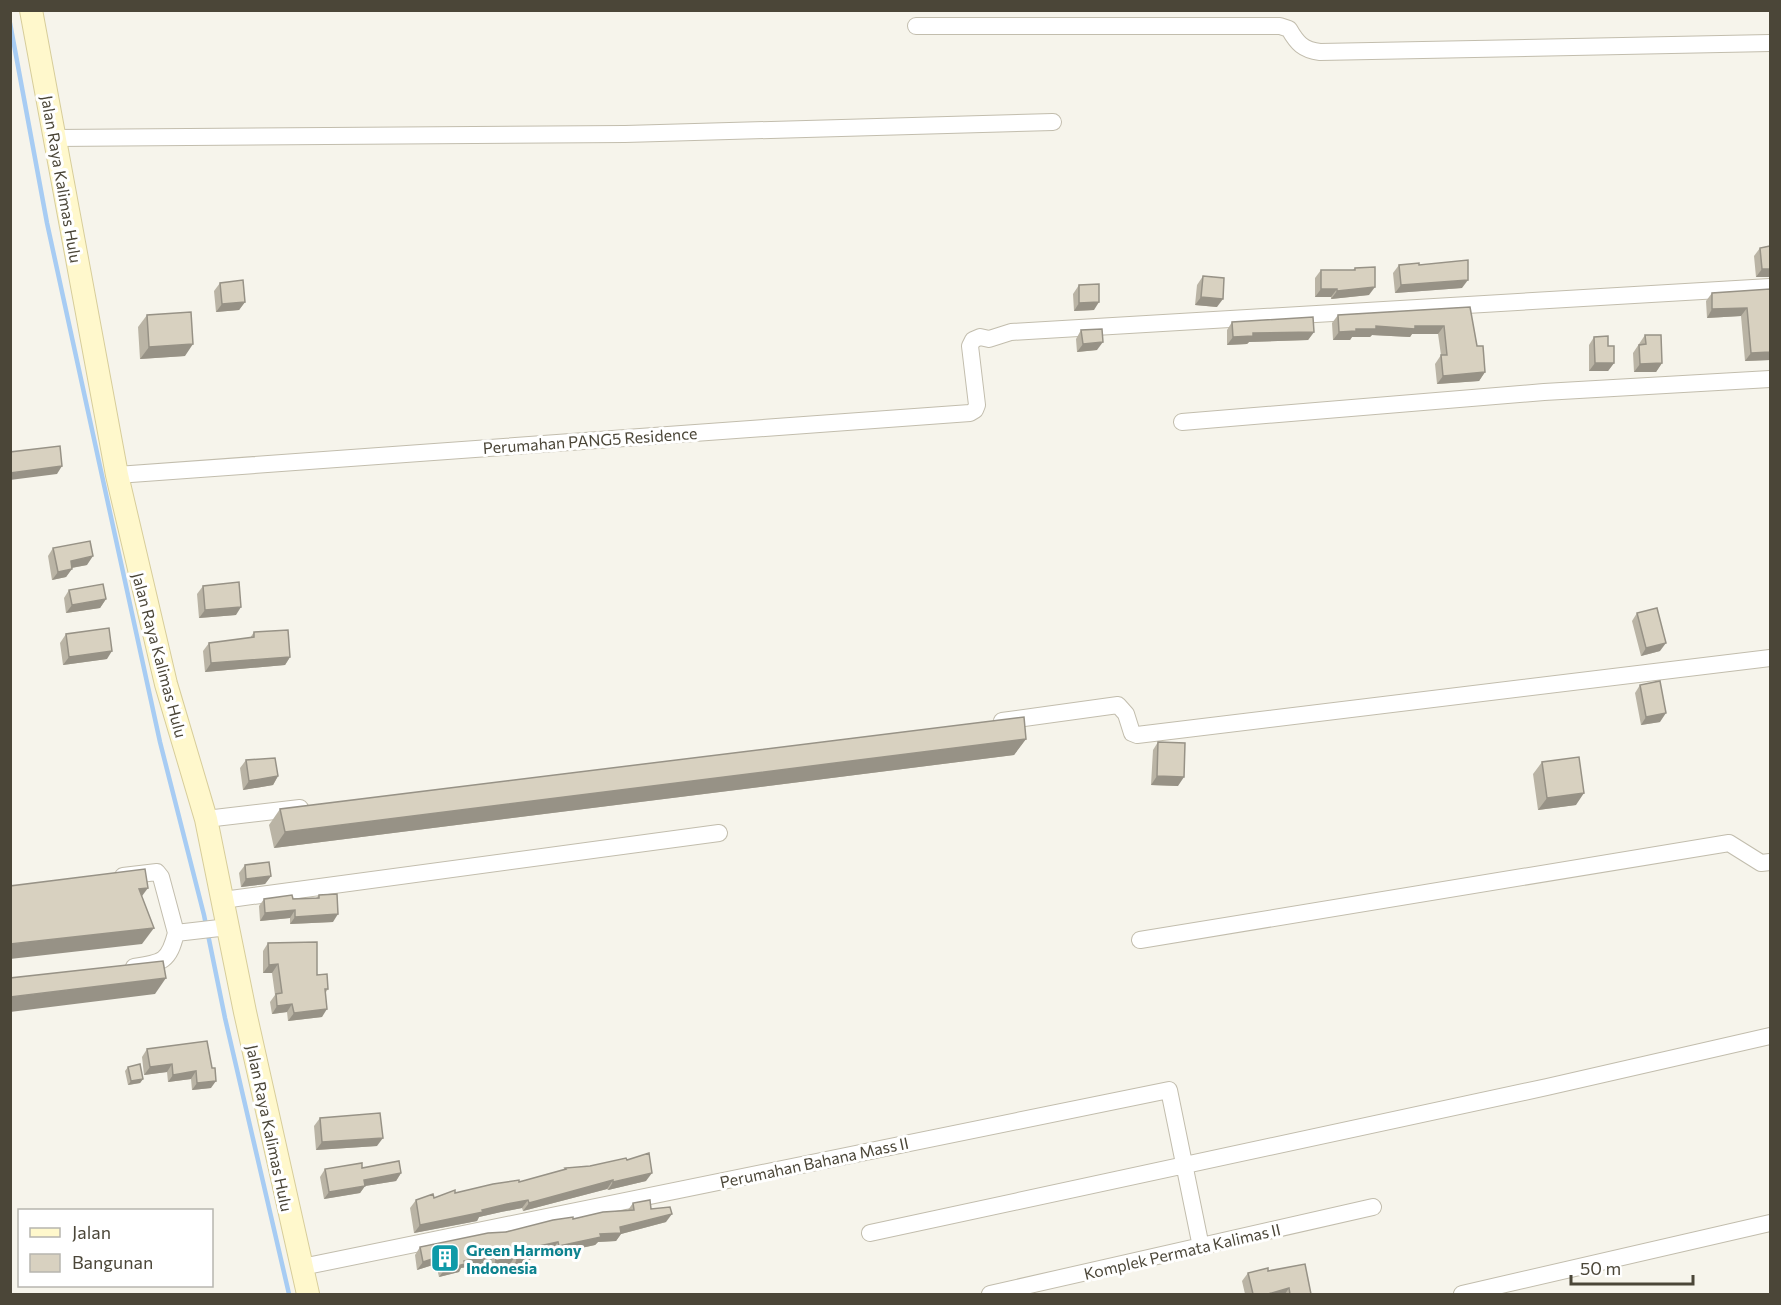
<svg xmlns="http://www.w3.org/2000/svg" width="1781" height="1305" viewBox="0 0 1781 1305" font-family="Commissioner,sans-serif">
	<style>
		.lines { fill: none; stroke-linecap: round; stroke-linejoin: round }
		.stream { stroke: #a7ccf3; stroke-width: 4.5 }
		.street-casing { stroke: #c2bdad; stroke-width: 18 }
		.secondary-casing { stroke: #d7cd9a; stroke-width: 24 }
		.street { stroke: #fff; stroke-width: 16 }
		.secondary { stroke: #fff8cc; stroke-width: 22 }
		.wall { fill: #bab4a5 }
		.shaded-wall { fill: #979286 }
		.building { fill: #d8d1c0; stroke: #979286; stroke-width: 1.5 }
		.labels { text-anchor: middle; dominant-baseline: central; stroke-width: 6; stroke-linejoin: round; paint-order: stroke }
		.street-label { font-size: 16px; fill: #4b4638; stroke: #fff }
		.culture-label { font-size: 16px; font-weight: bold; fill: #0d838f; stroke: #fff; text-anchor: start }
	</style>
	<rect width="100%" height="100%" fill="#f6f4eb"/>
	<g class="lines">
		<path class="stream" d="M 10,23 L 47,223 L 160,742 L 204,915 L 225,1018 L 289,1294"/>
		<g class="street-casing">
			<path id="street" d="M 916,26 L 1280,26 L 1289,29 C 1297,43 1303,50 1320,52 L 1770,43
				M 54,138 L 625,134 L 1053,122
				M 1182,422 L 1544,392 L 1770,379
				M 117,475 L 970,413 L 975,410 L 977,405 L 970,346 L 973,340 L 980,337 L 989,339 L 1011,332 L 1770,287
				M 1002,721 L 1118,705 L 1126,714 L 1132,733 L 1137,735 L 1770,658
				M 206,819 L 300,808
				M 123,876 L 157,872 L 161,877 L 176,933
				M 223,900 L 719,833
				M 1140,940 L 1729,843 L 1761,863 L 1770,862
				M 134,967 C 163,963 169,961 176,933 L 228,927
				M 870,1233 L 1547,1087 L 1770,1036
				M 302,1267 L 1169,1090 L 1201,1247
				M 990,1294 L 1373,1207
				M 1462,1294 L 1770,1223"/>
		</g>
		<g class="secondary-casing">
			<path id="secondary" d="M 31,10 L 117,475 L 166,684 L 206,819 L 245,1012 L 308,1294"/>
		</g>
		<use href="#street" class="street"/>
		<use href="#secondary" class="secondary"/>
	</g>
	<path class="wall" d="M 1770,246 L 1770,277 L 1756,277 L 1754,256 L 1760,248 Z
		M 1399,265 L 1419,265 L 1462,288 L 1395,293 L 1393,273 Z
		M 1355,268 L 1369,295 L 1331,299 L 1331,297 L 1315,297 L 1315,278 L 1321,270 L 1353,270 Z
		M 1203,276 L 1217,307 L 1195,305 L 1197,285 Z
		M 220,283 L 245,302 L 239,310 L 216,312 L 214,291 Z
		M 1079,285 L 1094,310 L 1074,311 L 1073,294 Z
		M 1770,289 L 1770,360 L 1745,361 L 1741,316 L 1707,318 L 1706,301 L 1712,293 Z
		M 1470,307 L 1477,346 L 1485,372 L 1479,381 L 1437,384 L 1435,364 L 1441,355 L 1438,334 L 1412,334 L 1410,337 L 1372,335 L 1370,337 L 1352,337 L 1350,340 L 1333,340 L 1332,323 L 1338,315 Z
		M 147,315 L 185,356 L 140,359 L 138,327 Z
		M 1232,322 L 1314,332 L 1308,340 L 1249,342 L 1247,344 L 1227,345 L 1227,330 Z
		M 1081,330 L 1097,350 L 1077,352 L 1076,339 Z
		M 1645,335 L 1662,363 L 1656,372 L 1634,372 L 1633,353 Z
		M 1594,337 L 1614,363 L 1608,371 L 1589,371 L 1589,345 Z
		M 53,548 L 87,565 L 72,568 L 66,577 L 52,580 L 48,556 Z
		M 203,586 L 236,615 L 199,618 L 197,594 Z
		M 69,590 L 106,599 L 100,608 L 66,613 L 64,598 Z
		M 1637,613 L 1660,651 L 1641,656 L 1632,621 Z
		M 254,632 L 290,657 L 285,665 L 205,672 L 203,651 L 209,643 L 250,638 Z
		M 66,634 L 107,659 L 63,665 L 60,643 Z
		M 1640,685 L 1660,722 L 1641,725 L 1635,693 Z
		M 1026,739 L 1014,755 L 274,848 L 269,825 L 280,809 Z
		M 1158,742 L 1178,786 L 1151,785 L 1153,750 Z
		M 246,760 L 278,776 L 273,785 L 243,790 L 240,768 Z
		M 1542,762 L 1576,805 L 1538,810 L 1533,774 Z
		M 245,865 L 271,876 L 265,884 L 241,887 L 239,873 Z
		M 319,895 L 333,922 L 290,924 L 290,918 L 260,921 L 259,906 L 264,899 L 316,898 Z
		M 268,943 L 317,975 L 328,989 L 326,992 L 322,1017 L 288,1021 L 287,1012 L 272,1014 L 270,1002 L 275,995 L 272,973 L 263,973 L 263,951 Z
		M 207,1041 L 211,1088 L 192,1090 L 191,1079 L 168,1082 L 167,1072 L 144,1075 L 142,1057 L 147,1049 Z
		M 128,1067 L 143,1079 L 140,1083 L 128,1085 L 125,1071 Z
		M 320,1118 L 377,1146 L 316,1150 L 314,1126 Z
		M 627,1160 L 646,1181 L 608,1190 L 607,1189 L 523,1211 L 522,1208 L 501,1212 L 479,1217 L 477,1221 L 414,1233 L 410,1208 L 416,1200 L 434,1198 L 455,1193 L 519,1182 L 564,1170 L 565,1168 L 590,1166 Z
		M 362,1168 L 401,1173 L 396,1181 L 365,1186 L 360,1193 L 324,1199 L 320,1177 L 325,1169 Z
		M 633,1203 L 651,1209 L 666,1222 L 621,1234 L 616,1241 L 598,1242 L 595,1245 L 553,1254 L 552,1250 L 534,1254 L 530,1260 L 511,1268 L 510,1264 L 490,1269 L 489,1263 L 461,1268 L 459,1272 L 439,1277 L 436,1264 L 417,1270 L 415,1255 L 420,1247 L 573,1219 L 628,1210 Z
		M 1268,1271 L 1311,1294 L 1245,1294 L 1242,1281 L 1248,1273 Z"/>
	<path class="shaded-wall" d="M 1762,269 L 1770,269 L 1770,277 L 1756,277 Z
		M 1468,280 L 1462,288 L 1395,293 L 1401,285 Z
		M 1375,287 L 1369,295 L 1331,299 L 1337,291 Z
		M 1321,289 L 1337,289 L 1331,297 L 1315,297 Z
		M 1201,297 L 1223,299 L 1217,307 L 1195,305 Z
		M 245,302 L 239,310 L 216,312 L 222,304 Z
		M 1099,302 L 1094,310 L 1074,311 L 1079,303 Z
		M 1747,308 L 1741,316 L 1707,318 L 1712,309 Z
		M 1376,326 L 1444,326 L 1438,334 L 1412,334 L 1410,337 L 1372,335 L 1370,337 L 1352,337 L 1350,340 L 1333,340 L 1339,332 Z
		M 1314,332 L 1308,340 L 1249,342 L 1247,344 L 1227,345 L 1233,337 L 1253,333 Z
		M 1103,342 L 1097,350 L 1077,352 L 1083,344 Z
		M 193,344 L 185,356 L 140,359 L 149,347 Z
		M 1770,352 L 1770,360 L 1745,361 L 1751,353 Z
		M 1595,363 L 1614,363 L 1608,371 L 1589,371 Z
		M 1662,363 L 1656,372 L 1634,372 L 1640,364 Z
		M 1485,372 L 1479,381 L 1437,384 L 1443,376 Z
		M 62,466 L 57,474 L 10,480 L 10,473 Z
		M 93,556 L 87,565 L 65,569 L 71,561 Z
		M 72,569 L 66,577 L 52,580 L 58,572 Z
		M 106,599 L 100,608 L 66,613 L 72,605 Z
		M 241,607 L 236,615 L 199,618 L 205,610 Z
		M 1666,643 L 1660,651 L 1641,656 L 1646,648 Z
		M 112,651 L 107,659 L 63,665 L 69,657 Z
		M 290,657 L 285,665 L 205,672 L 211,663 Z
		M 1666,713 L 1660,722 L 1641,725 L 1646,717 Z
		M 1026,739 L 1014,755 L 274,848 L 285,832 Z
		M 278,776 L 273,785 L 243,790 L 249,781 Z
		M 1157,776 L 1184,777 L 1178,786 L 1151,785 Z
		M 1584,793 L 1576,805 L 1538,810 L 1547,798 Z
		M 271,876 L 265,884 L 241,887 L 246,879 Z
		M 148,888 L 136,904 L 139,889 Z
		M 295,910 L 290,918 L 260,921 L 265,913 Z
		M 338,914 L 333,922 L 290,924 L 295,917 Z
		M 154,928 L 142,944 L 10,959 L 10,944 Z
		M 278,964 L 272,973 L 263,973 L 269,965 Z
		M 166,978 L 155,994 L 10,1012 L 10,997 Z
		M 292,1004 L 287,1012 L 272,1014 L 277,1006 Z
		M 327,1009 L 322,1017 L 288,1021 L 294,1013 Z
		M 172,1064 L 167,1072 L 144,1075 L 150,1067 Z
		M 196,1071 L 191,1079 L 168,1082 L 173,1075 Z
		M 143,1079 L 140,1083 L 128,1085 L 131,1081 Z
		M 216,1081 L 211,1088 L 192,1090 L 197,1083 Z
		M 383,1138 L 377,1146 L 316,1150 L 322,1142 Z
		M 401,1173 L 396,1181 L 365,1186 L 360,1193 L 324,1199 L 329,1192 L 364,1180 Z
		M 652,1173 L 646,1181 L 608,1190 L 613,1182 Z
		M 613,1180 L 607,1189 L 523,1211 L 529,1203 Z
		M 528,1200 L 522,1208 L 501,1212 L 479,1217 L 477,1221 L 414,1233 L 420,1225 L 507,1204 Z
		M 672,1214 L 666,1222 L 621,1234 L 616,1241 L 598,1242 L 595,1245 L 553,1254 L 559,1246 L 620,1227 Z
		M 558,1242 L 552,1250 L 534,1254 L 530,1260 L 511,1268 L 517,1260 L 534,1247 Z
		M 495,1255 L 489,1263 L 461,1268 L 459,1272 L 439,1277 L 445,1269 L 464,1261 Z
		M 516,1255 L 510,1264 L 490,1269 L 496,1261 Z
		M 441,1256 L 436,1264 L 417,1270 L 423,1262 Z
		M 1289,1288 L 1285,1294 L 1268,1294 Z"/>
	<path class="building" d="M 1770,246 L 1770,269 L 1762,269 L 1760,248 Z
		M 1468,260 L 1468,280 L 1401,285 L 1399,265 L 1419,263 L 1419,265 Z
		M 1375,267 L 1375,287 L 1337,291 L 1337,289 L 1321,289 L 1321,270 L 1355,270 L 1355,268 Z
		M 1203,276 L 1224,278 L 1223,299 L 1201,297 Z
		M 243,280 L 245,302 L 222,304 L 220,283 Z
		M 1099,284 L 1099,302 L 1079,303 L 1079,285 Z
		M 1770,289 L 1770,352 L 1751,353 L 1747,308 L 1712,309 L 1712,293 Z
		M 1470,307 L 1477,346 L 1483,346 L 1485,372 L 1443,376 L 1441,355 L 1447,355 L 1444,326 L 1415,326 L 1415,329 L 1376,326 L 1376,329 L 1356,329 L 1356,331 L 1339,332 L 1338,315 Z
		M 191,312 L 193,344 L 149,347 L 147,315 Z
		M 1313,317 L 1314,332 L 1253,333 L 1253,336 L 1233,337 L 1232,322 Z
		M 1102,329 L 1103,342 L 1083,344 L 1081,330 Z
		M 1645,335 L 1661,335 L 1662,363 L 1640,364 L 1639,345 L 1646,344 Z
		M 1608,336 L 1608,346 L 1614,346 L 1614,363 L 1595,363 L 1594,337 Z
		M 60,446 L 62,466 L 10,473 L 10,452 Z
		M 90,541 L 93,556 L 71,561 L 72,569 L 58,572 L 53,548 Z
		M 239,582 L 241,607 L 205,610 L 203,586 Z
		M 103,584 L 106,599 L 72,605 L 69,590 Z
		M 1657,608 L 1666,643 L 1646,648 L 1637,613 Z
		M 109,628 L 112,651 L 69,657 L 66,634 Z
		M 288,630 L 290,657 L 211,663 L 209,643 L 254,637 L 254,632 Z
		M 1660,681 L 1666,713 L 1646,717 L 1640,685 Z
		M 1024,717 L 1026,739 L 285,832 L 280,809 Z
		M 1158,742 L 1185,743 L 1184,777 L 1157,776 Z
		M 1579,757 L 1584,793 L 1547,798 L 1542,762 Z
		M 275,758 L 278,776 L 249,781 L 246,760 Z
		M 269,862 L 271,876 L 246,879 L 245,865 Z
		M 145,869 L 148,888 L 139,889 L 154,928 L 10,944 L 10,886 Z
		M 337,894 L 338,914 L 295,917 L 295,910 L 265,913 L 264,899 L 292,895 L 293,899 L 319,898 L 319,895 Z
		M 317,942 L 317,975 L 327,974 L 328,989 L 325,989 L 327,1009 L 294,1013 L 292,1004 L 277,1006 L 276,994 L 282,993 L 278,964 L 269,965 L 268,943 Z
		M 163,961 L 166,978 L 10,997 L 10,978 Z
		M 207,1041 L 212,1068 L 215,1068 L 216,1081 L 197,1083 L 196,1071 L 173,1075 L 172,1064 L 150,1067 L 147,1049 Z
		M 140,1064 L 143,1079 L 131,1081 L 128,1067 Z
		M 380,1113 L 383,1138 L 322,1142 L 320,1118 Z
		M 649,1153 L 652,1173 L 613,1182 L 613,1180 L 529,1203 L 528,1200 L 507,1204 L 482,1210 L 483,1212 L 420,1225 L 416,1200 L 433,1194 L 434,1198 L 455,1190 L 455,1193 L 493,1184 L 519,1180 L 519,1182 L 566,1169 L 565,1168 L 590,1166 L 626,1158 L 627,1160 Z
		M 399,1161 L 401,1173 L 364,1180 L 365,1186 L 329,1192 L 325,1169 L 362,1163 L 362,1168 Z
		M 650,1200 L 651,1209 L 670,1207 L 672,1214 L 620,1227 L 621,1233 L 600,1234 L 601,1237 L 559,1246 L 558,1242 L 534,1247 L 535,1252 L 517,1260 L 516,1255 L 496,1261 L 495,1255 L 464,1261 L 465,1264 L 445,1269 L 441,1256 L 423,1262 L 420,1247 L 488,1233 L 506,1232 L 553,1220 L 573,1217 L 573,1219 L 603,1212 L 634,1210 L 633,1203 Z
		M 1305,1264 L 1311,1294 L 1290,1294 L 1289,1288 L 1268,1294 L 1253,1294 L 1248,1273 L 1268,1268 L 1268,1271 Z"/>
	<defs>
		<g id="building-square" transform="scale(1.5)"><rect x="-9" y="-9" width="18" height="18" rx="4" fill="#0f9aa8" stroke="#fff"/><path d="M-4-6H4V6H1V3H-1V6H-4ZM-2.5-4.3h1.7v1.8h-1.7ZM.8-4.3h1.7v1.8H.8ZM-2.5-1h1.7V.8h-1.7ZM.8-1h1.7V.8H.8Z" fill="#fff"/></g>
	</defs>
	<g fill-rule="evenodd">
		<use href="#building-square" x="445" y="1258"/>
	</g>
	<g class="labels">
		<g class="street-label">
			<text transform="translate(62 179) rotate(80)">Jalan Raya Kalimas Hulu</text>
			<text transform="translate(590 440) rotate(-4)">Perumahan PANG5 Residence</text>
			<text transform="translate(160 655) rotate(75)">Jalan Raya Kalimas Hulu</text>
			<text transform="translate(270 1128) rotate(78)">Jalan Raya Kalimas Hulu</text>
			<text transform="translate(814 1162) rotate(-12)">Perumahan Bahana Mass II</text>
			<text transform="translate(1182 1251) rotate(-13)">Komplek Permata Kalimas II</text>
		</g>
		<g class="culture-label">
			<text x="466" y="1249">Green Harmony<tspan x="466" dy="18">Indonesia</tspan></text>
		</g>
	</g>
	<rect width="1781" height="1305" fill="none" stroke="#4b4638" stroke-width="24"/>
	<rect x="18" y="1209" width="195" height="78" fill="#ffffff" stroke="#b7b5af" stroke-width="1.5"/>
	<rect x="30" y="1228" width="30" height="9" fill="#fff8cc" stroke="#b7b5af" stroke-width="1.5"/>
	<text x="72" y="1239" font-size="18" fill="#4b4638">Jalan</text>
	<rect x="30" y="1254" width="30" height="18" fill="#d8d1c0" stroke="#b7b5af" stroke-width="1.5"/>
	<text x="72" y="1269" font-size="18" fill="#4b4638">Bangunan</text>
	<path d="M1571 1275v9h122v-9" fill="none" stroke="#4b4638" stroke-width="3"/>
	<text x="1580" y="1275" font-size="18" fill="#4b4638" stroke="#ffffff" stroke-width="4.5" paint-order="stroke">50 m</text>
</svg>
